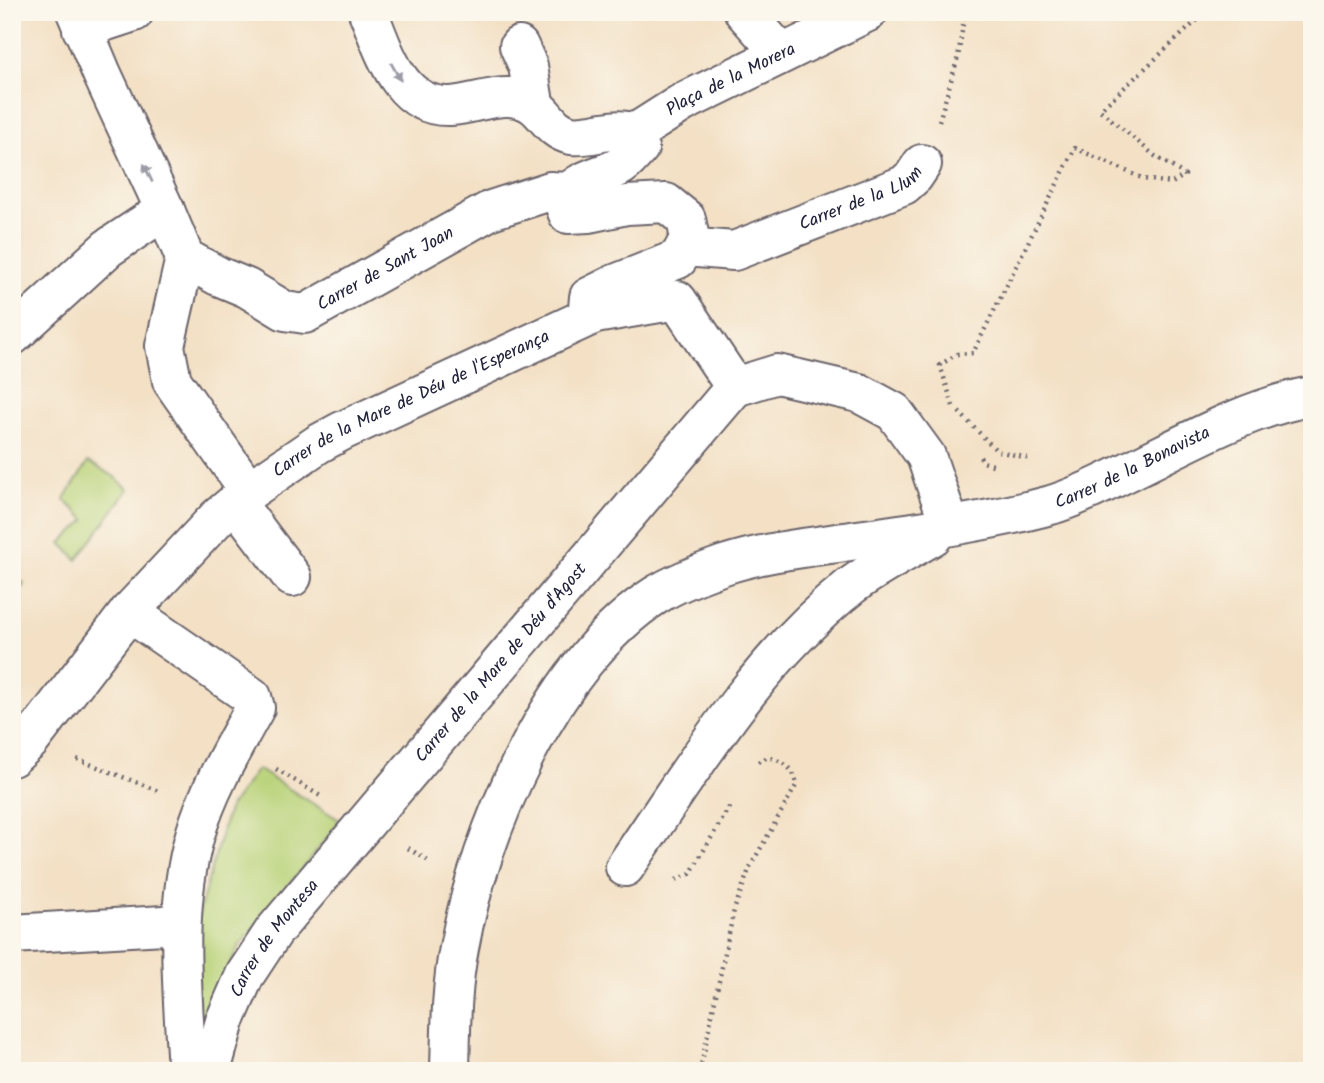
<svg xmlns="http://www.w3.org/2000/svg" width="1324" height="1083" viewBox="0 0 1324 1083" font-family="Kalam,sans-serif">
	<style>
		.green { fill: #b8d277; stroke: #6d7a59; stroke-width: 2 }
		.lines { fill: none; stroke-linecap: round; stroke-linejoin: round }
		.minor-casing { stroke: #6b646b; stroke-width: 42 }
		.path { stroke: #6b646b; stroke-width: 4.5; stroke-dasharray: 2 5; stroke-linecap: butt }
		.minor { stroke: #fff; stroke-width: 38 }
		.oneway { fill: #9c9ca7 }
		.labels { text-anchor: middle; dominant-baseline: central; stroke-width: 7; stroke-linejoin: round; paint-order: stroke }
		.street-label { font-size: 18px; fill: #22223b; stroke: #fbf7ec }
	</style>
	<rect width="100%" height="100%" fill="#fbf7ec"/>
	<filter id="ink" filterUnits="userSpaceOnUse"><feTurbulence type="fractalNoise" baseFrequency=".0143" numOctaves="2"/><feDisplacementMap in="SourceGraphic" scale="14" xChannelSelector="R" yChannelSelector="G"/><feConvolveMatrix kernelMatrix="1 2 1 2 8 2 1 2 1" color-interpolation-filters="sRGB"/></filter>
	<filter id="wash" filterUnits="userSpaceOnUse"><feTurbulence type="fractalNoise" baseFrequency=".00686" numOctaves="4" result="noise"/><feDisplacementMap in="SourceGraphic" scale="28" xChannelSelector="R" yChannelSelector="G"/><feGaussianBlur stdDeviation="1.57" result="paint"/><feColorMatrix in="noise" values="0 0 0 0 0 0 0 0 0 0 0 0 0 0 0 0 0 1.4 0 .05"/><feComposite in="paint" operator="in"/></filter>
	<g filter="url(#wash)">
		<rect width="100%" height="100%" fill="#f3e0c5"/>
		<path class="green" d="M 88,462 L 112,475 L 129,489 L 77,560 L 61,543 L 86,520 L 64,500 Z
			M 12,572 L 24,584 L 12,607 Z
			M 257,769 L 341,821 L 240,945 L 203,1016 L 193,1011 L 189,947 L 228,810 Z"/>
	</g>
	<g filter="url(#ink)">
		<g class="lines">
			<g class="minor-casing">
				<g id="minor">
					<path id="s1" d="M 76,12 L 102,74 L 165,210 L 185,258 L 218,276 L 247,288 L 285,311 L 305,314 L 491,210 L 550,191 L 567,192"/>
					<path d="M 744,12 L 781,53"/>
					<path d="M 82,29 L 134,12"/>
					<path d="M 519,46 L 528,66 L 534,103"/>
					<path id="s2" d="M 635,133 L 682,103 L 868,12"/>
					<path id="s3" d="M 685,247 L 734,251 L 904,185 L 914,176 L 922,164"/>
					<path d="M 185,258 L 165,346 L 172,381 L 249,491"/>
					<path d="M 12,336 L 108,248 L 165,210"/>
					<path d="M 735,387 L 777,374 L 859,393 L 894,412 L 926,456 L 950,526"/>
					<path d="M 236,503 L 292,577"/>
					<path d="M 129,612 L 252,697 L 255,708 C 233,748 208,790 195,835 C 173,911 183,993 187,1071"/>
					<path id="s4" d="M 12,757 L 30,741 L 129,612 L 217,518 L 249,491 L 318,444 L 342,431 L 595,314"/>
					<path d="M 625,867 C 693,768 756,661 851,586 C 876,567 906,552 933,536"/>
					<path d="M 12,934 L 181,924"/>
					<path id="s5" d="M 211,1071 L 225,1021 L 245,975 L 274,931 L 735,387 L 677,300 L 595,314 L 588,309 L 589,297 L 615,284 L 678,259 L 690,239 L 686,219 L 666,203 L 627,205 L 589,213 L 568,214 L 563,201 C 575,179 598,178 619,167 C 627,163 633,154 639,148 L 635,133 C 611,125 592,138 571,135 C 543,129 546,99 509,97 C 490,96 470,105 451,106 C 399,109 384,50 368,12"/>
					<path id="s6" d="M 450,1071 C 451,1030 451,988 459,948 C 480,831 552,662 656,595 C 677,582 701,573 724,565 C 763,552 804,548 844,542 C 913,532 984,523 1051,505 C 1074,498 1097,487 1119,476 C 1182,446 1243,409 1312,396"/>
				</g>
			</g>
			<path class="path" d="M 939,121 L 958,57 L 965,12
				M 953,406 L 940,365 L 957,354 L 973,353 L 1075,148 L 1144,179 L 1172,183 L 1185,175 L 1155,156 L 1100,110 L 1206,12
				M 959,412 L 997,451 L 1028,458
				M 980,457 L 983,462 L 996,466
				M 77,759 L 161,792
				M 276,769 L 322,797
				M 408,848 L 430,862
				M 676,880 L 690,874 L 731,804
				M 700,1071 L 734,910 L 750,867 L 797,784 C 793,767 784,762 768,757 L 758,762"/>
			<use href="#minor" class="minor"/>
		</g>
		<defs><path id="oneway-solid" d="M-6-.8H1V-3.2L6.5 0L1 3.2V.8H-6Z" transform="scale(1.75)"/></defs>
		<g class="oneway">
			<use href="#oneway-solid" transform="translate(396 72) rotate(61)"/>
			<use href="#oneway-solid" transform="translate(148 173) rotate(-115)"/>
		</g>
	</g>
	<g class="labels">
		<g class="street-label">
			<text stroke="none"><textPath href="#s2" startOffset="110">Plaça de la Morera</textPath></text>
			<text stroke="none"><textPath href="#s3" startOffset="187">Carrer de la Llum</textPath></text>
			<text stroke="none"><textPath href="#s1" startOffset="495">Carrer de Sant Joan</textPath></text>
			<text stroke="none"><textPath href="#s4" startOffset="542">Carrer de la Mare de Déu de l'Esperança</textPath></text>
			<text stroke="none"><textPath href="#s6" startOffset="1034">Carrer de la Bonavista</textPath></text>
			<text stroke="none"><textPath href="#s5" startOffset="506">Carrer de la Mare de Déu d'Agost</textPath></text>
			<text stroke="none"><textPath href="#s5" startOffset="149">Carrer de Montesa</textPath></text>
		</g>
	</g>
	<rect width="1324" height="1083" fill="none" stroke="#fbf7ec" stroke-width="42"/>
</svg>
